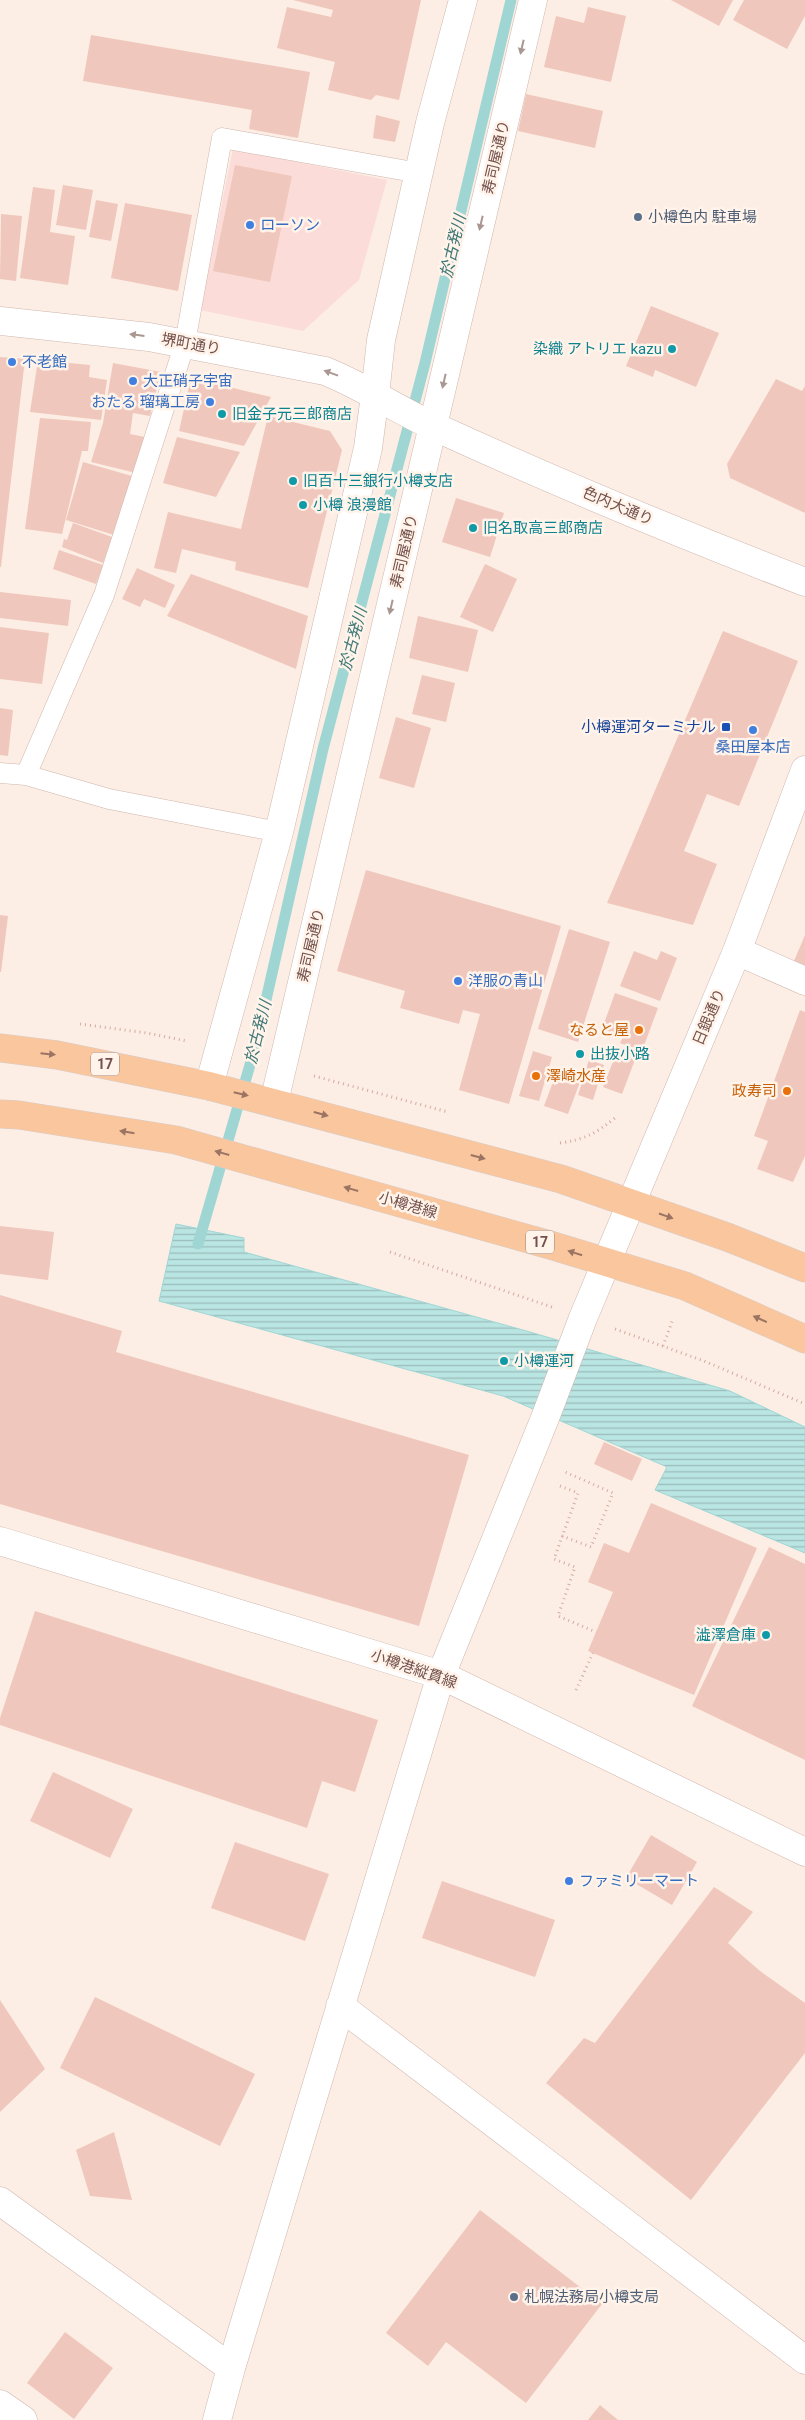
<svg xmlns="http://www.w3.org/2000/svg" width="805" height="2420" viewBox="0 0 805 2420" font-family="Roboto,'Noto Sans JP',sans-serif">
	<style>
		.commercial { fill: #fcdcd8 }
		.water { fill: url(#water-rules); stroke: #9fd6d4 }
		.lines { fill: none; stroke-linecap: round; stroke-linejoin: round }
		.stream { stroke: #9fd6d4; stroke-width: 11 }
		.building { fill: #f0c7bc }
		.service-casing { stroke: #cfb6ae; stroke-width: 21 }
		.minor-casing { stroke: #cfb6ae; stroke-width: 29 }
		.tertiary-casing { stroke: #cfb6ae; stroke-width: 29 }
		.primary-casing { stroke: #d8cecc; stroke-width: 29 }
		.path { stroke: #d5aa9f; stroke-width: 3; stroke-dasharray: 1 4; stroke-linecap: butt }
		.service { stroke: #fff; stroke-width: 20 }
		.minor { stroke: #fff; stroke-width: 28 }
		.tertiary { stroke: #fff; stroke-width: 28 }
		.primary { stroke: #f9c69e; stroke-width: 28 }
		.oneway { fill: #ab9792 }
		.oneway2 { fill: #9b7463 }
		.service-dot { fill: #5c6f8a; stroke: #fff3ea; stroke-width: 2 }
		.shop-dot { fill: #3f7fe0; stroke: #fff3ea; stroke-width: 2 }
		.culture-dot { fill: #0f9aa8; stroke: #fff3ea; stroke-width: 2 }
		.transit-dot { fill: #1a4fb4; stroke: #fff3ea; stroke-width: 2 }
		.food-dot { fill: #e8710a; stroke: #fff3ea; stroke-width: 2 }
		.labels { text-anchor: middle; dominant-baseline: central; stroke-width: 5; stroke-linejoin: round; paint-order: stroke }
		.shield { fill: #fff3ea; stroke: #9d827a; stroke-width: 1 }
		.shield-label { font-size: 14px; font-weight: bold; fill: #73514a }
		.street-label { font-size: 15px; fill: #73514a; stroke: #fff3ea }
		.service-label { font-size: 15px; fill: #4e5e75; stroke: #fff3ea; text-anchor: start }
		.shop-label { font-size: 15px; fill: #366cbe; stroke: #fff3ea; text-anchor: start }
		.culture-label { font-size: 15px; fill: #0d838f; stroke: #fff3ea; text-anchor: start }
		.transit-label { font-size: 15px; fill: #164399; stroke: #fff3ea; text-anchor: end }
		.food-label { font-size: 15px; fill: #c56008; stroke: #fff3ea; text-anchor: end }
		.water-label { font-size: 16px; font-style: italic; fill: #3e7877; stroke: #fff3ea }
	</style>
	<defs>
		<pattern id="water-rules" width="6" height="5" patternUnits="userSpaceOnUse" patternTransform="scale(1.25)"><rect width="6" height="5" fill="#b9e5e3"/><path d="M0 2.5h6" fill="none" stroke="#9bbcba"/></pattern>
	</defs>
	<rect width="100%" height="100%" fill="#fceee4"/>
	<path class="commercial" d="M 233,149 L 387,180 L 359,280 L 303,331 L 200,310 Z"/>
	<path class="water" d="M 176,1224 L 244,1238 L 244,1252 L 530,1332 L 730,1391 L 805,1427 L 805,1553 L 655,1490 L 667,1467 L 503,1396 L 159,1301 Z"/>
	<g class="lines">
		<path class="stream" d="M 198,1244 L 256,1044 L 323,749 L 425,363 L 511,0"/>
	</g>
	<path class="building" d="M 293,0 L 421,0 L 399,100 L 376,95 L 371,100 L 328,90 L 335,62 L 277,48 L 287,7 L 331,17 L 333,10 Z
		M 671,0 L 733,0 L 719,26 Z
		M 744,0 L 805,0 L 805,16 L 787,49 L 733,20 Z
		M 588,7 L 626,16 L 611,82 L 544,67 L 556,16 L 584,23 Z
		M 91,35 L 310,72 L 298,138 L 249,129 L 252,110 L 83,81 Z
		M 526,94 L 603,111 L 595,148 L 518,131 Z
		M 376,115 L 400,121 L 395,142 L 373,138 Z
		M 235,165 L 292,176 L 270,282 L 213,271 Z
		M 63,185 L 93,190 L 86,230 L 56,225 Z
		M 33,187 L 55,190 L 50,232 L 75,236 L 68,285 L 20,278 Z
		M 96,200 L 118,204 L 111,241 L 89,237 Z
		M 125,203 L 192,215 L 178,291 L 111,278 Z
		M 1,214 L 22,216 L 16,281 L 0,279 Z
		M 651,306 L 719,333 L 696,387 L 655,370 L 653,377 L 626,366 Z
		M 0,357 L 25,359 L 1,567 L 0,567 Z
		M 38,360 L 90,365 L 89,377 L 107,380 L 101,420 L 30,412 Z
		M 113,363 L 161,372 L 150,416 L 133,413 L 130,434 L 145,437 L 136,473 L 91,462 L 103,423 Z
		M 191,378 L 271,397 L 244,446 L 179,431 Z
		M 776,379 L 802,391 L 805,386 L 805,513 L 730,478 L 727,464 Z
		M 268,416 L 330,431 L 342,450 L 308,588 L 235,570 L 236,562 L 182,549 L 176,573 L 154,568 L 168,512 L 241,529 Z
		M 40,418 L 91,422 L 88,451 L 82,451 L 62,534 L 25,529 Z
		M 177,437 L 240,452 L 216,497 L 163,483 Z
		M 83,462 L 132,476 L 114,535 L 66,520 Z
		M 456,498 L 504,513 L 490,557 L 442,542 Z
		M 73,523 L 112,537 L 103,563 L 62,547 L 64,539 L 67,540 Z
		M 59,550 L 103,565 L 96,584 L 53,569 Z
		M 485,564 L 517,579 L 493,632 L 460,617 Z
		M 137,568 L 175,585 L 165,608 L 144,599 L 140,607 L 122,599 Z
		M 191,574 L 308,616 L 296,669 L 167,616 Z
		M 0,592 L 71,600 L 68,626 L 0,618 Z
		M 418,616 L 478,630 L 468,672 L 409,658 Z
		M 0,627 L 49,633 L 42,684 L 0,679 Z
		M 723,631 L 798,661 L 739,806 L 707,794 L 684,851 L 717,864 L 693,925 L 607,903 Z
		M 422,675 L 455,683 L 446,722 L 412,714 Z
		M 0,708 L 13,710 L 8,756 L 0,755 Z
		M 396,717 L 431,728 L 414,788 L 379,778 Z
		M 366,870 L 561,926 L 509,1104 L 459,1090 L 480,1014 L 463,1010 L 459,1024 L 400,1008 L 405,991 L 337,971 Z
		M 0,915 L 8,916 L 1,972 L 0,972 Z
		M 569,929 L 610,942 L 578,1042 L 538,1029 Z
		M 805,935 L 805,974 L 791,968 Z
		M 634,951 L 657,960 L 661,951 L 677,958 L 660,1001 L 620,986 Z
		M 615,993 L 658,1008 L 642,1051 L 620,1043 L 623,1037 L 602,1029 Z
		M 800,1010 L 805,1012 L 805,1156 L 793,1182 L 757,1169 L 768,1141 L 754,1136 Z
		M 618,1049 L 636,1057 L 622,1094 L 603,1087 Z
		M 533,1051 L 552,1057 L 539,1101 L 519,1096 Z
		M 589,1060 L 604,1065 L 593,1100 L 578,1095 Z
		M 556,1074 L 580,1082 L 568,1114 L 544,1106 Z
		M 0,1226 L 54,1232 L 48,1280 L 0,1274 Z
		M 0,1295 L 122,1331 L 116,1352 L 469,1455 L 419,1626 L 0,1504 Z
		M 604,1442 L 642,1459 L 632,1481 L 594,1464 Z
		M 651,1503 L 757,1548 L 694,1695 L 588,1651 L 613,1592 L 588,1582 L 604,1543 L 629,1553 Z
		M 769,1547 L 805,1564 L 805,1760 L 692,1706 Z
		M 35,1611 L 378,1720 L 355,1792 L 322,1781 L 307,1828 L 0,1725 L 0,1718 Z
		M 53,1772 L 133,1809 L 110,1858 L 30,1821 Z
		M 651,1835 L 697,1862 L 672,1905 L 626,1878 Z
		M 235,1842 L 329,1874 L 305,1941 L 211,1908 Z
		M 442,1881 L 555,1920 L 535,1977 L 422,1938 Z
		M 714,1887 L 753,1912 L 728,1943 L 760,1971 L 805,2003 L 805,2053 L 691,2200 L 546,2083 L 584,2038 L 595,2043 Z
		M 95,1997 L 255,2074 L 220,2146 L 60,2068 Z
		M 0,2000 L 45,2069 L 0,2112 Z
		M 114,2132 L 132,2200 L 90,2196 L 76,2150 Z
		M 480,2210 L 602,2304 L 526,2403 L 446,2342 L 428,2366 L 386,2333 Z
		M 65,2332 L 113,2368 L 74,2419 L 27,2383 Z
		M 600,2405 L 618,2420 L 588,2420 Z"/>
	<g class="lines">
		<g class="service-casing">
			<path id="service" d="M 0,773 L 26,775 L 109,799 L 279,832
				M 26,775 L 104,595 L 185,343 L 222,138 L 419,173"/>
		</g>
		<g class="minor-casing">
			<path id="minor" d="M 737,951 L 805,981
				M 209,1086 L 279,832 L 368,448 L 375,395
				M 274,1102 L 533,0
				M 340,2006 L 805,2360
				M 0,2201 L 231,2368
				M 0,2404 L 23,2420
				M 217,2420 L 231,2368 L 441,1675"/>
		</g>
		<g class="tertiary-casing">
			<path id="tertiary" d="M 0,321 L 149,337 L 325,371 C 363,386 396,409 433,426 C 555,482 680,534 805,582
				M 375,395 L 381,340 L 430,123 L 463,0
				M 0,1541 L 441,1675 L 805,1852
				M 441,1675 L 545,1418 L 583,1318 L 737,951 L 805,770"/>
		</g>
		<g class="primary-casing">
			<path id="primary" d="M 0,1048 L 57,1055 L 209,1086 L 561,1179 L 727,1237 L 805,1268
				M 0,1114 L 19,1115 L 176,1140 L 550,1245 L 685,1286 L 805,1339"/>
		</g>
		<path class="path" d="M 80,1024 L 147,1033 L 187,1041
			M 314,1076 L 448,1112
			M 560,1143 C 583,1140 597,1133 615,1118
			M 390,1252 L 552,1307
			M 615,1329 L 704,1361 L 805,1404
			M 663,1346 L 673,1319
			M 560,1486 L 578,1493 L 554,1559 L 575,1567 L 558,1616 L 596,1632
			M 562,1536 L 591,1547 L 613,1493 L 565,1472
			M 576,1690 L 593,1653"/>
		<use href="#service" class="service"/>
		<use href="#minor" class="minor"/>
		<use href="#tertiary" class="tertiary"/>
		<use href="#primary" class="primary"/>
	</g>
	<defs><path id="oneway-solid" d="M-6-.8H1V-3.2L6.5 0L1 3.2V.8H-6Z" transform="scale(1.25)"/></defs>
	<g class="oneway">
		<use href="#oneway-solid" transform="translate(522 47) rotate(103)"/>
		<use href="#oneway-solid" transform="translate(481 223) rotate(103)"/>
		<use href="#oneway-solid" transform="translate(137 335) rotate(-173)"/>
		<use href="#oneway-solid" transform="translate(331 373) rotate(-160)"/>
		<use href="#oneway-solid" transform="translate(444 381) rotate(103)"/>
		<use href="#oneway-solid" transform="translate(391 607) rotate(103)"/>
	</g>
	<g class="oneway2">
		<use href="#oneway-solid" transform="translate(48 1054) rotate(6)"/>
		<use href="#oneway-solid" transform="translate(241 1094) rotate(13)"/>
		<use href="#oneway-solid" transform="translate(321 1114) rotate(15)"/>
		<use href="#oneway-solid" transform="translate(127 1132) rotate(-171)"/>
		<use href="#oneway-solid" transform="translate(222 1153) rotate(-164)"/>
		<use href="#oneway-solid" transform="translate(478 1157) rotate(15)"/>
		<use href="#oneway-solid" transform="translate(351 1189) rotate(-164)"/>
		<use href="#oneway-solid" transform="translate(666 1216) rotate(19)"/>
		<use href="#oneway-solid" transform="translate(575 1253) rotate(-162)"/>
		<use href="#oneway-solid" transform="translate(760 1319) rotate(-156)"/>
	</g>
	<g class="service-dot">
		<circle cx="638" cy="217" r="5"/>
		<circle cx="514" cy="2297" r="5"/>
	</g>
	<g class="shop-dot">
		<circle cx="250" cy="225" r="5"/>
		<circle cx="12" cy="362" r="5"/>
		<circle cx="133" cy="381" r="5"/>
		<circle cx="210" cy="402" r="5"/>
		<circle cx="753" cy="730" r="5"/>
		<circle cx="458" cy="981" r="5"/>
		<circle cx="569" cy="1881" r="5"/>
	</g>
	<g class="culture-dot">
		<circle cx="672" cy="349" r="5"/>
		<circle cx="222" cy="414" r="5"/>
		<circle cx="293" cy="481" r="5"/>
		<circle cx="303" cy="505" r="5"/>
		<circle cx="473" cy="528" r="5"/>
		<circle cx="580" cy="1054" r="5"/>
		<circle cx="504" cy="1361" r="5"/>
		<circle cx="766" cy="1635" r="5"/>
	</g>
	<rect class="transit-dot" x="721" y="722" width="10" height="10" rx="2.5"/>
	<g class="food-dot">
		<circle cx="639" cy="1030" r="5"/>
		<circle cx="536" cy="1076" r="5"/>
		<circle cx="787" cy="1091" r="5"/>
	</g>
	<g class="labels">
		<g class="shield">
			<rect x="91" y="1052.5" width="28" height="23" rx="4"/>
			<rect x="526" y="1230.5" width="28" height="23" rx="4"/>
		</g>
		<g class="shield-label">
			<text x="105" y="1064">17</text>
			<text x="540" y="1242">17</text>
		</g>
		<g class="street-label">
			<text transform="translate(496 157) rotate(-77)">寿司屋通り</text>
			<text transform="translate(191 344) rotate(10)">堺町通り</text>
			<text transform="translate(618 506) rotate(23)">色内大通り</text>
			<text transform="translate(404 551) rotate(-77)">寿司屋通り</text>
			<text transform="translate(311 945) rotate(-77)">寿司屋通り</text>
			<text transform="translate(709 1017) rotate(-67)">日銀通り</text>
			<text transform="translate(408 1205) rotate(16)">小樽港線</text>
			<text transform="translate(414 1669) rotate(19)">小樽港縦貫線</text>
		</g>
		<g class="service-label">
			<text x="648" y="217">小樽色内 駐車場</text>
			<text x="524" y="2297">札幌法務局小樽支局</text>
		</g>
		<g class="shop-label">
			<text x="260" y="225">ローソン</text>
			<text x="22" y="362">不老館</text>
			<text x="143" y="381">大正硝子宇宙</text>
			<text x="200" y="402" text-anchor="end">おたる 瑠璃工房</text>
			<text x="753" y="747" text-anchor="middle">桑田屋本店</text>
			<text x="468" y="981">洋服の青山</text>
			<text x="579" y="1881">ファミリーマート</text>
		</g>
		<g class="culture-label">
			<text x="662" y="349" text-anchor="end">染織 アトリエ kazu</text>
			<text x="232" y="414">旧金子元三郎商店</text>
			<text x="303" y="481">旧百十三銀行小樽支店</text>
			<text x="313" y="505">小樽 浪漫館</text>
			<text x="483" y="528">旧名取高三郎商店</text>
			<text x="590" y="1054">出抜小路</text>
			<text x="514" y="1361">小樽運河</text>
			<text x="756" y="1635" text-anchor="end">澁澤倉庫</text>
		</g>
		<g class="transit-label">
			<text x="716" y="727">小樽運河ターミナル</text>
		</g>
		<g class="food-label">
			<text x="629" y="1030">なると屋</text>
			<text x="546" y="1076" text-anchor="start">澤崎水産</text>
			<text x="777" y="1091">政寿司</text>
		</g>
		<g class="water-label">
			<text transform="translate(453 246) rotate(-77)">於古発川</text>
			<text transform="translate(353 639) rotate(-75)">於古発川</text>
			<text transform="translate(258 1032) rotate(-76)">於古発川</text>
		</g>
	</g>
</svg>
